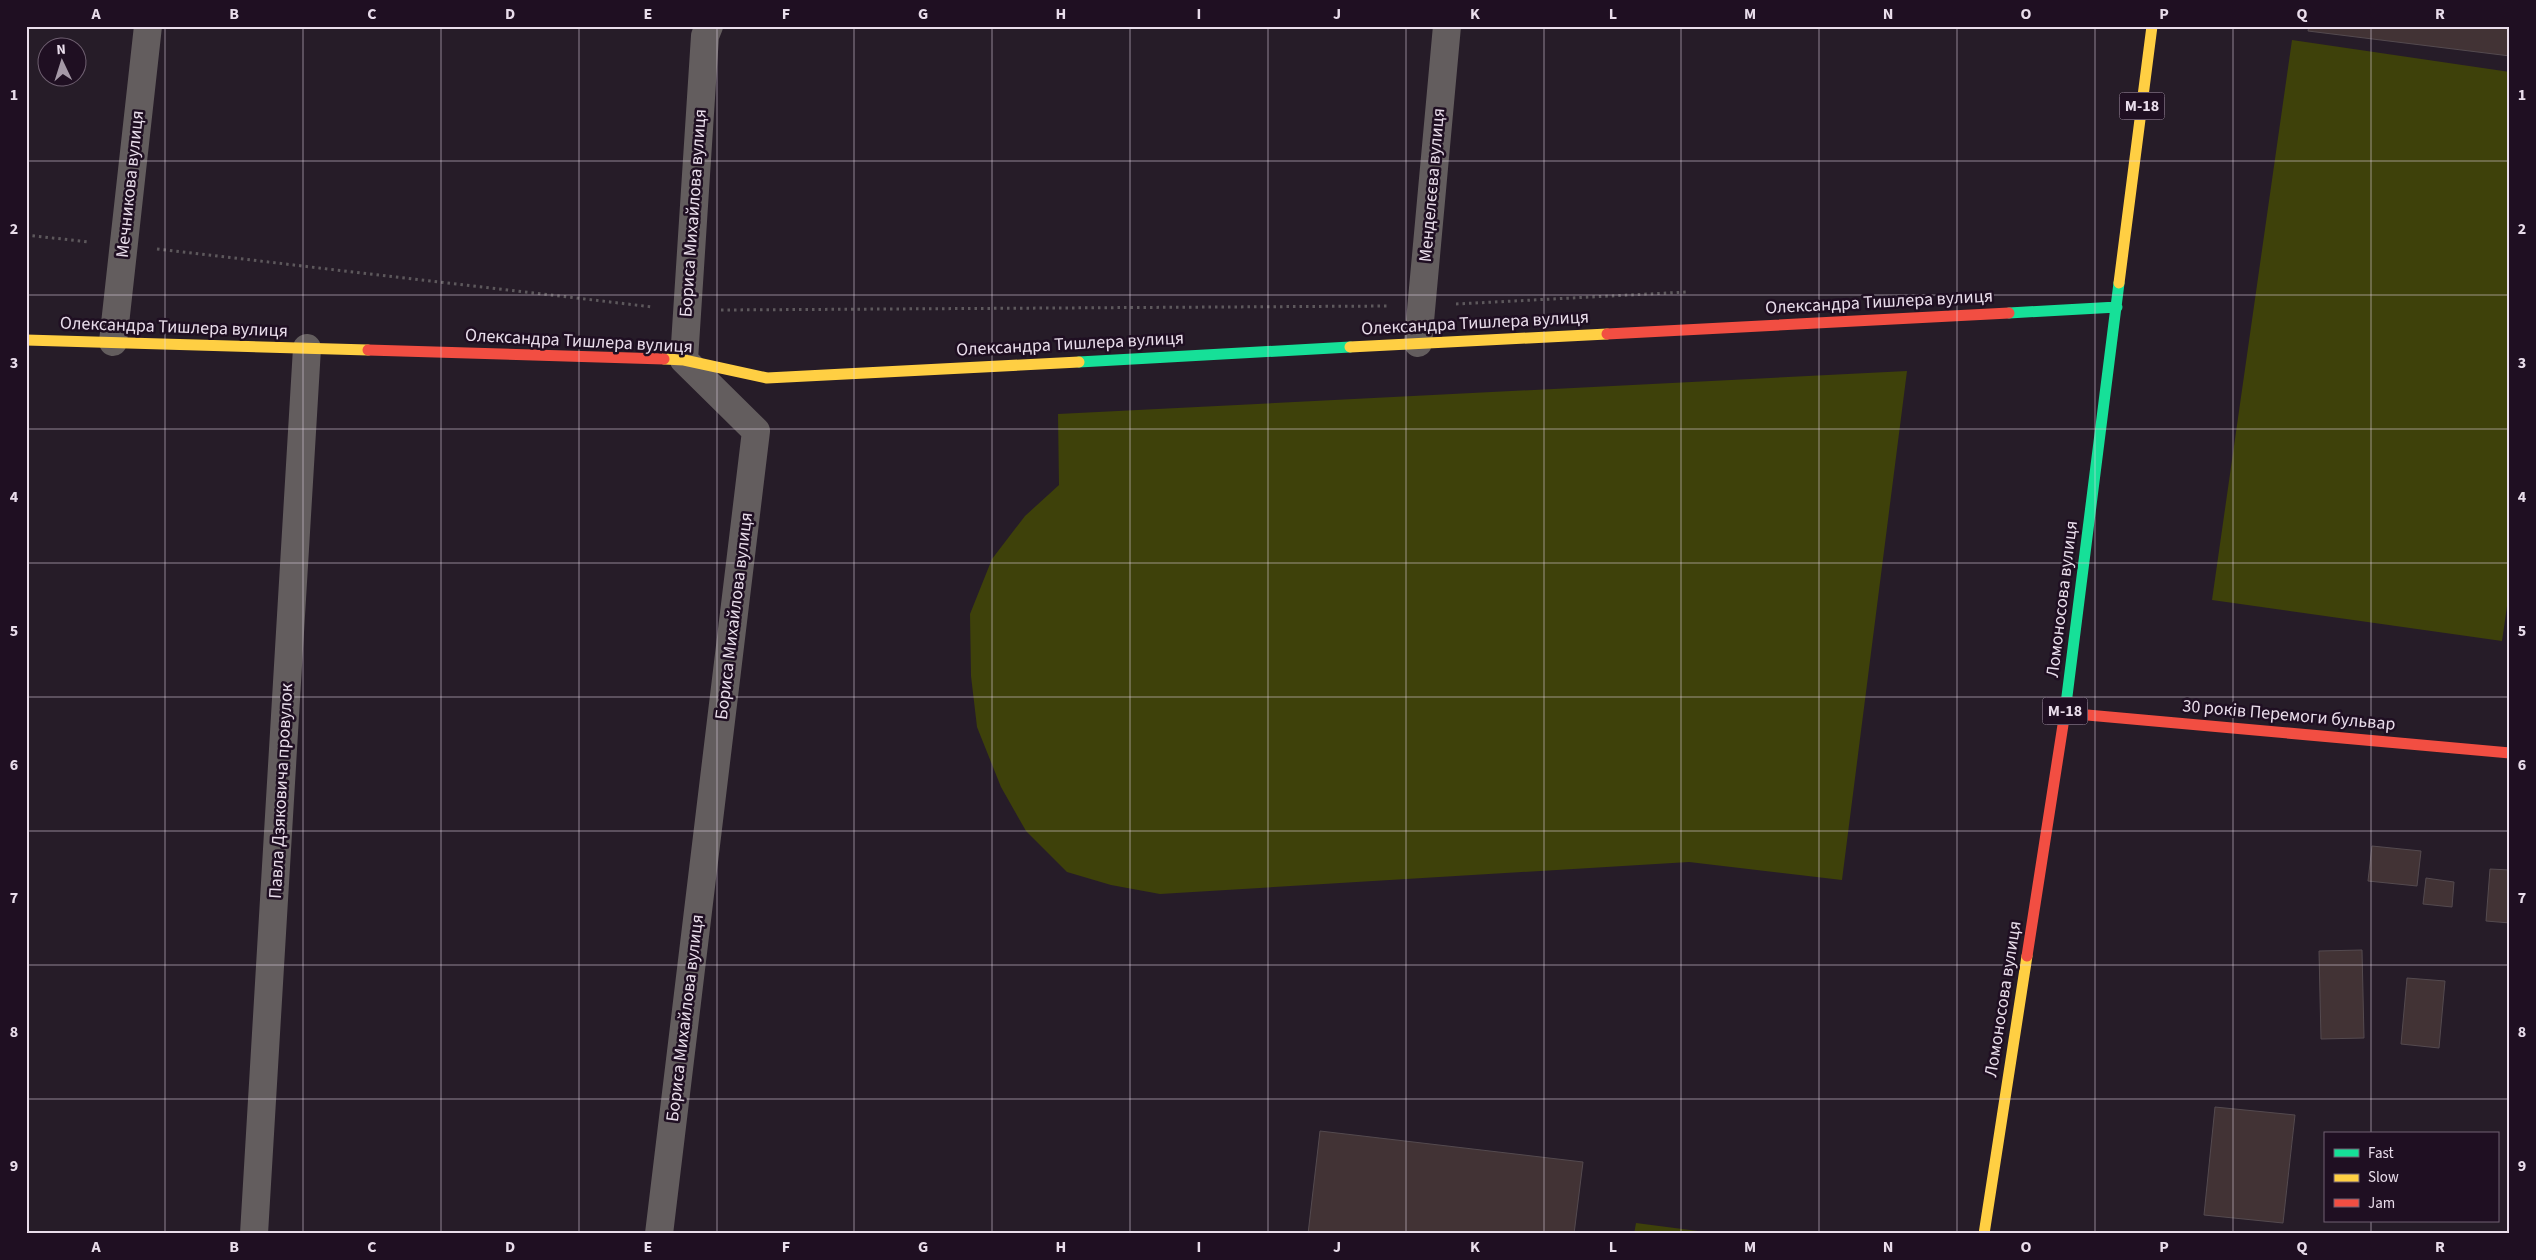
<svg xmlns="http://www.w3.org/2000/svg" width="2536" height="1260" viewBox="0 0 2536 1260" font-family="'Source Sans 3',sans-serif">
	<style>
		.green { fill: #3e410a }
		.building { fill: #423335; stroke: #544a4f }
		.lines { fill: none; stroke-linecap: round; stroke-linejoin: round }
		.path { stroke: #5d585c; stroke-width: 3; stroke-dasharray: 2.5 4; stroke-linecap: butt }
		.street { stroke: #635d5e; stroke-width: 28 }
		.fast { stroke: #16e098; stroke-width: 11 }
		.slow { stroke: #ffcf43; stroke-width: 11 }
		.jam { stroke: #f24e42; stroke-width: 11 }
		.grid { fill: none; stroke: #e9ddeb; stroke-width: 1; stroke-opacity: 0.55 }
		.labels { text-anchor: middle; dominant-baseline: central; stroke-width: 5; stroke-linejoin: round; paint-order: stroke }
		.shield { fill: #1f0f22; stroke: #ac9faf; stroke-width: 1 }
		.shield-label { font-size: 16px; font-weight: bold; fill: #e9ddeb }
		.street-label { font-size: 18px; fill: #e9ddeb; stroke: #1f0f22 }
		.neatline { fill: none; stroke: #e9ddeb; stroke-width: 2 }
		.grid-label { font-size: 16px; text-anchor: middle; font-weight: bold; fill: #e9ddeb }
	</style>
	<rect width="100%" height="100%" fill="#261c28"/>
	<path class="green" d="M 2292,40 L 2510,72 L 2510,585 L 2502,641 L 2212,600 Z
		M 1907,371 L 1842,880 L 1689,862 L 1160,894 L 1111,885 L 1067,872 L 1026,831 L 1001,787 L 977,727 L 971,676 L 970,614 L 992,559 L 1025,516 L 1059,485 L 1058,414 Z
		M 1636,1223 L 1721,1234 L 1634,1234 Z"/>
	<path class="building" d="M 2309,26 L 2510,26 L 2510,56 L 2308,31 Z
		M 2372,846 L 2421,851 L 2417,886 L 2368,881 Z
		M 2490,869 L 2510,870 L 2510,923 L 2486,921 Z
		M 2426,878 L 2454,882 L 2452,907 L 2423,904 Z
		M 2362,950 L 2364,1038 L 2321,1039 L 2319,951 Z
		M 2407,978 L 2445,981 L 2439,1048 L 2401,1044 Z
		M 2215,1107 L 2295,1115 L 2283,1223 L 2204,1215 Z
		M 1320,1131 L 1583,1162 L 1574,1234 L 1308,1234 Z"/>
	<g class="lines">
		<path class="path" d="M 26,235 L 89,242
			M 157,249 L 653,307
			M 1456,304 L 1687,292
			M 721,310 L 1388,306"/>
		<path class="street" d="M 113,342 L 148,26
			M 1418,343 L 1447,26
			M 254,1234 L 307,348
			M 659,1234 L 756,431 L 684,360 L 705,36 L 709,26"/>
		<path class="fast" d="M 2009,313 L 2117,307
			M 1079,362 L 1350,347
			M 2065,712 L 2119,283"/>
		<path class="slow" d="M 2119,283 L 2152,26
			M 26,340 L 368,350
			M 1350,347 L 1607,334
			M 664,359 L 684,360 L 767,378 L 1079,362
			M 1984,1234 L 2027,956"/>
		<path class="jam" d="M 1607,334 L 2009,313
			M 368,350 L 664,359
			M 2065,713 L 2510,753
			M 2027,956 L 2065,712"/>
	</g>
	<path class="grid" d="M 165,26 L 165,1234M 303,26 L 303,1234M 441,26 L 441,1234M 579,26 L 579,1234M 717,26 L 717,1234M 854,26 L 854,1234M 992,26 L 992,1234M 1130,26 L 1130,1234M 1268,26 L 1268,1234M 1406,26 L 1406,1234M 1544,26 L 1544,1234M 1681,26 L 1681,1234M 1819,26 L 1819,1234M 1957,26 L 1957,1234M 2095,26 L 2095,1234M 2233,26 L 2233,1234M 2371,26 L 2371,1134M 26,161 L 2510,161M 26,295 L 2510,295M 26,429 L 2510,429M 26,563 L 2510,563M 26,697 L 2510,697M 26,831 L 2510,831M 26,965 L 2510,965M 26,1099 L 2510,1099M 2371,1221 L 2371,1234"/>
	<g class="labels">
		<g class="shield">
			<rect x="2119.5" y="92.5" width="45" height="27" rx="4"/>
			<rect x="2042.5" y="697.5" width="45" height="27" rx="4"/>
		</g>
		<g class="shield-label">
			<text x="2142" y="106">М-18</text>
			<text x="2065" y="711">М-18</text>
		</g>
		<g class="street-label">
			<text transform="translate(130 184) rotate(-84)">Мечникова вулиця</text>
			<text transform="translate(1432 185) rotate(-85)">Менделєєва вулиця</text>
			<text transform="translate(693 213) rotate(-86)">Бориса Михайлова вулиця</text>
			<text transform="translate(1879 302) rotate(-3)">Олександра Тишлера вулиця</text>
			<text transform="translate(1475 323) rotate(-3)">Олександра Тишлера вулиця</text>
			<text transform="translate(174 327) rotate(2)">Олександра Тишлера вулиця</text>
			<text transform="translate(579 341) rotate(3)">Олександра Тишлера вулиця</text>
			<text transform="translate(1070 344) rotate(-3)">Олександра Тишлера вулиця</text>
			<text transform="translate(2062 599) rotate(-83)">Ломоносова вулиця</text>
			<text transform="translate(734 616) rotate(-83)">Бориса Михайлова вулиця</text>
			<text transform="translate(2289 715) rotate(5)">30 років Перемоги бульвар</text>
			<text transform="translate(281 791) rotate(-87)">Павла Дзяковича провулок</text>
			<text transform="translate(2003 999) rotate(-81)">Ломоносова вулиця</text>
			<text transform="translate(685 1018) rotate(-83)">Бориса Михайлова вулиця</text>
		</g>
	</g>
	<rect width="2536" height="1260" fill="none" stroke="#1f0f22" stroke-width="55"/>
	<rect x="2324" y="1132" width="175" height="90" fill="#1f0f22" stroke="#706172"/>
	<rect x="2334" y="1149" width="25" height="8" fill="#16e098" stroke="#706172"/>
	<text x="2368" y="1158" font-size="15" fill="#e9ddeb">Fast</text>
	<rect x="2334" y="1174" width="25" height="8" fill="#ffcf43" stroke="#706172"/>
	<text x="2368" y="1182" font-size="15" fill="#e9ddeb">Slow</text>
	<rect x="2334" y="1199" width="25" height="8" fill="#f24e42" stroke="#706172"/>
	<text x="2368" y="1208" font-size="15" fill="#e9ddeb">Jam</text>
	<g transform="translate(62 62) rotate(356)"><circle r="24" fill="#1f0f22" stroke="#706172"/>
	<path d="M0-4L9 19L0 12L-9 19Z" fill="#a599a7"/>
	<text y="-8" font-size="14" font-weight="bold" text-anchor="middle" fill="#e9ddeb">N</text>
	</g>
	<rect x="28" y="28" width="2480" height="1204" class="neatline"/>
	<g class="grid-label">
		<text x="96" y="19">A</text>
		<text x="234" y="19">B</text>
		<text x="372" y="19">C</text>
		<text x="510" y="19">D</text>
		<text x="648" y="19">E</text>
		<text x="786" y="19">F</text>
		<text x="923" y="19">G</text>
		<text x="1061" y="19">H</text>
		<text x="1199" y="19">I</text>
		<text x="1337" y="19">J</text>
		<text x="1475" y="19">K</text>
		<text x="1613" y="19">L</text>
		<text x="1750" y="19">M</text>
		<text x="1888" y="19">N</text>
		<text x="2026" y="19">O</text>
		<text x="2164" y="19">P</text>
		<text x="2302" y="19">Q</text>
		<text x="2440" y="19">R</text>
		<text x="14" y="100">1</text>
		<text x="2522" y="100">1</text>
		<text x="14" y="234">2</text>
		<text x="2522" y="234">2</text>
		<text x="14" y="368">3</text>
		<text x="2522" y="368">3</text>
		<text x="14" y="502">4</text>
		<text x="2522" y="502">4</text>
		<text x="14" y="636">5</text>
		<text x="2522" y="636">5</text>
		<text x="14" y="770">6</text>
		<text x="2522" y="770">6</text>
		<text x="14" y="903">7</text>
		<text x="2522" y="903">7</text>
		<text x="14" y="1037">8</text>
		<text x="2522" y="1037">8</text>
		<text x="14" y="1171">9</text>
		<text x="2522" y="1171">9</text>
		<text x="96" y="1252">A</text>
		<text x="234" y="1252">B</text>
		<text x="372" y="1252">C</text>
		<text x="510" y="1252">D</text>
		<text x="648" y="1252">E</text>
		<text x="786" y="1252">F</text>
		<text x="923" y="1252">G</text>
		<text x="1061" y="1252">H</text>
		<text x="1199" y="1252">I</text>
		<text x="1337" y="1252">J</text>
		<text x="1475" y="1252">K</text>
		<text x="1613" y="1252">L</text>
		<text x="1750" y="1252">M</text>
		<text x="1888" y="1252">N</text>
		<text x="2026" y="1252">O</text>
		<text x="2164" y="1252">P</text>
		<text x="2302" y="1252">Q</text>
		<text x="2440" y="1252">R</text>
	</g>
</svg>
